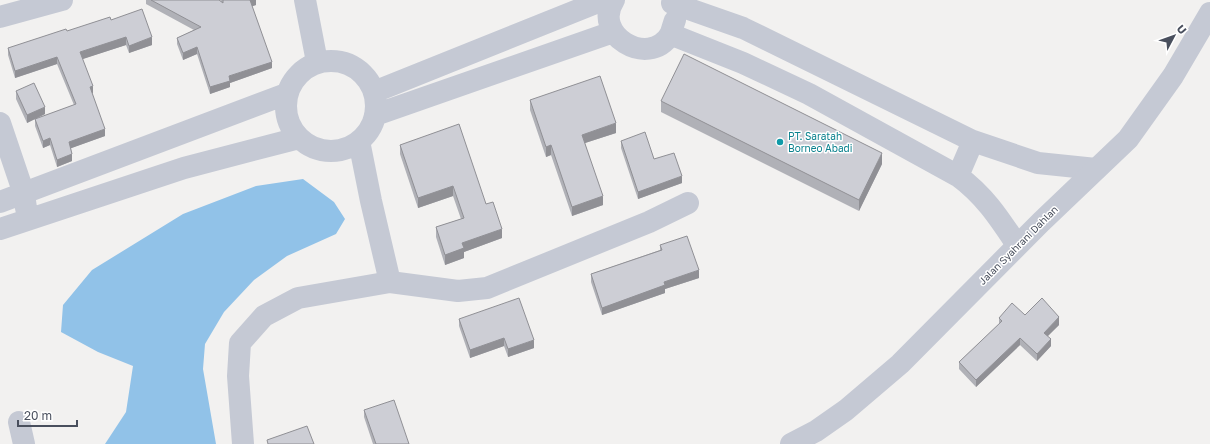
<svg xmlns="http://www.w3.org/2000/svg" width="1210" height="444" viewBox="0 0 1210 444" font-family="'Golos Text',sans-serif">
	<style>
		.water { fill: #91c2e8 }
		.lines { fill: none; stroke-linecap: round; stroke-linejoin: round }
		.minor { stroke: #c5c9d4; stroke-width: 22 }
		.tertiary { stroke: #c5c9d4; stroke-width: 22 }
		.wall { fill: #b0b1b7 }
		.shaded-wall { fill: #909095 }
		.building { fill: #cdced5; stroke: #909095 }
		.culture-dot { fill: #0f9aa8; stroke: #fff; stroke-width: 1.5 }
		.labels { text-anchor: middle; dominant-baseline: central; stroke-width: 3; stroke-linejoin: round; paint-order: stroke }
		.culture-label { font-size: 10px; fill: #0d838f; stroke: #fff; text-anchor: start }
		.street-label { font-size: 10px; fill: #494f5d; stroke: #fff }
	</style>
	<rect width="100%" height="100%" fill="#f2f1f0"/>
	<path class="water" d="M 303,179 L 334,202 L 345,219 L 336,234 L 287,256 L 254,280 L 224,312 L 205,344 L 203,369 L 216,444 L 105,444 L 126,412 L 133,366 L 98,352 L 61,332 L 63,305 L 92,270 L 183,214 L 256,186 Z"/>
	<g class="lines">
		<path class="minor" d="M 305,0 L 317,62
			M 614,0 C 591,34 648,69 670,35 C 672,31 673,25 675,20
			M 672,3 L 743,28 L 973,141 L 1038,163 L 1096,169
			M 0,17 L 62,0
			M 670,34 L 743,63 L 809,94 L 958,176 C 985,196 999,218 1017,245
			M286 106a45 45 0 1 1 90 0a45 45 0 1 1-90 0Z
			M 374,92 L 603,0
			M 375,115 L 613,32
			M 0,123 L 24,194 L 26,208
			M 359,141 L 371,201 L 390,282
			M 958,176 L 973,141
			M 0,202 L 286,94
			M 0,229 L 184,168 L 299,138
			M 19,422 L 24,444
			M 243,444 L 238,376 L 240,343 L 264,316 L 298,298 L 390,282 L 458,291 L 487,288 L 649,222 L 688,203"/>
		<path class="tertiary" d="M 791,444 L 816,431 L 846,410 L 900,364 L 1041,222 L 1128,139 L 1173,76 L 1210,13"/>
	</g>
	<path class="wall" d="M 146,0 L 219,0 L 221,1 L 220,0 L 256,0 L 256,5 L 252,6 L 272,68 L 230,83 L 230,87 L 210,94 L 197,54 L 183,60 L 177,44 L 177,38 L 194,30 L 146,4 Z
		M 111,20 L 152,45 L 129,53 L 126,45 L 82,59 L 105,136 L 71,148 L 72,161 L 57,167 L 50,145 L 43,148 L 35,126 L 35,119 L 27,123 L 16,99 L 16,91 L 45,114 L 36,119 L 74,105 L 57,64 L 15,78 L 8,55 L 8,48 L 67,31 Z
		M 530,100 L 616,133 L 585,143 L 603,205 L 572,216 L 551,155 L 546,157 L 530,110 Z
		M 661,101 L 882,164 L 859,211 L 661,112 Z
		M 621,141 L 654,159 L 682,183 L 638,199 L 621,148 Z
		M 400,145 L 486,204 L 502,238 L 464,252 L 464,258 L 445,265 L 436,237 L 436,227 L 461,219 L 453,196 L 418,208 L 400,154 Z
		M 660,245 L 699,278 L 665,289 L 665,293 L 602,315 L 591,282 L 591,274 L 660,250 Z
		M 1025,315 L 1059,325 L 1047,336 L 1051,346 L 1037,361 L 1020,345 L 976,387 L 959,369 L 959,362 L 999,324 L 999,318 Z
		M 459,319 L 534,348 L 508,357 L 504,346 L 470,358 L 459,326 Z
		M 364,410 L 409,444 L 373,444 L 364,417 Z"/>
	<path class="shaded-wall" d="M 250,0 L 256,0 L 256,5 L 250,7 Z
		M 126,37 L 126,45 L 80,60 L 80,52 Z
		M 152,37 L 152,45 L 129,53 L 129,46 Z
		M 197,47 L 197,54 L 183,60 L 183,53 Z
		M 57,57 L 57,64 L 15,78 L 15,71 Z
		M 272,62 L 272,68 L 230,83 L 230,87 L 210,94 L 210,87 L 229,76 Z
		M 93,86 L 93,93 L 90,94 L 90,87 Z
		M 45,107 L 45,114 L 27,123 L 27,115 Z
		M 616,123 L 616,133 L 582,144 L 582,135 Z
		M 105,129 L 105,136 L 69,149 L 69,142 Z
		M 50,138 L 50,145 L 43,148 L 43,141 Z
		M 551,145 L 551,155 L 546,157 L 546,147 Z
		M 882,153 L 882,164 L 859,211 L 859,200 Z
		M 72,154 L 72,161 L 57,167 L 57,160 Z
		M 682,176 L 682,183 L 638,199 L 638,192 Z
		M 453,186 L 453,196 L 418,208 L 418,198 Z
		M 603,196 L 603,205 L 572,216 L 572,207 Z
		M 502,229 L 502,238 L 464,252 L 464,258 L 445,265 L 445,255 L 462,243 Z
		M 699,270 L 699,278 L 665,289 L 665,293 L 602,315 L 602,308 L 664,282 Z
		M 1059,317 L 1059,325 L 1044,340 L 1044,333 Z
		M 504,338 L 504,346 L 470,358 L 470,350 Z
		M 1020,338 L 1020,345 L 976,387 L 976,380 Z
		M 1051,339 L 1051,346 L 1037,361 L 1037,354 Z
		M 534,340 L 534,348 L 508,357 L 508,349 Z"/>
	<path class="building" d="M 151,0 L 219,0 L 223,3 L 223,0 L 251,0 L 250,0 L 272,62 L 229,76 L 230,81 L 210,87 L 197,47 L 183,53 L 177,38 L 201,27 Z
		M 142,9 L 152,37 L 129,46 L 126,37 L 80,52 L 93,86 L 90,87 L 105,129 L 69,142 L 72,154 L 57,160 L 50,138 L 43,141 L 35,119 L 76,104 L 57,57 L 15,71 L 8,48 L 66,29 L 67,31 L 110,17 L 111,20 Z
		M 684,54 L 882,153 L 859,200 L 661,101 Z
		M 600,76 L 616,123 L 582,135 L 603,196 L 572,207 L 551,145 L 546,147 L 530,100 Z
		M 34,83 L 45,107 L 27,115 L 16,91 Z
		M 459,124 L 486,204 L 493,202 L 502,229 L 462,243 L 464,248 L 445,255 L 436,227 L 464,218 L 453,186 L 418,198 L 400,145 Z
		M 645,132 L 654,159 L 674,153 L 682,176 L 638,192 L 621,141 Z
		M 687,236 L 699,270 L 664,282 L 665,285 L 602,308 L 591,274 L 662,250 L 660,245 Z
		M 519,298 L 534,340 L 508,349 L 504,338 L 470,350 L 459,319 Z
		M 1042,298 L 1059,317 L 1044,333 L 1051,339 L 1037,354 L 1020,338 L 976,380 L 959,362 L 1002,321 L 999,318 L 1012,303 L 1025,315 Z
		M 394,400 L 409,444 L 376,444 L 364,410 Z
		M 307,426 L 314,444 L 268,444 L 267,440 Z"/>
	<circle class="culture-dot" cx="780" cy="142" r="4"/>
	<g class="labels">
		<g class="culture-label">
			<text x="788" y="136">PT. Saratah<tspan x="788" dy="12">Borneo Abadi</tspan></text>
		</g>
		<g class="street-label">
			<text transform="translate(1018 245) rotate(-45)">Jalan Syahrani Dahlan</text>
		</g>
	</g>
	<g transform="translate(1174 36) rotate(49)" stroke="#ffffff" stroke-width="3" paint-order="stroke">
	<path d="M0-3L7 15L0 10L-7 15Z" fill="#494f5d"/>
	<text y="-6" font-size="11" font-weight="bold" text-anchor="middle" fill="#494f5d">U</text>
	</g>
	<path d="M18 420v6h59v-6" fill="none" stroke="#494f5d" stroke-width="2"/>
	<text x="24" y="420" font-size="12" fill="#494f5d" stroke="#ffffff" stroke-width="3" paint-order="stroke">20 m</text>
</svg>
